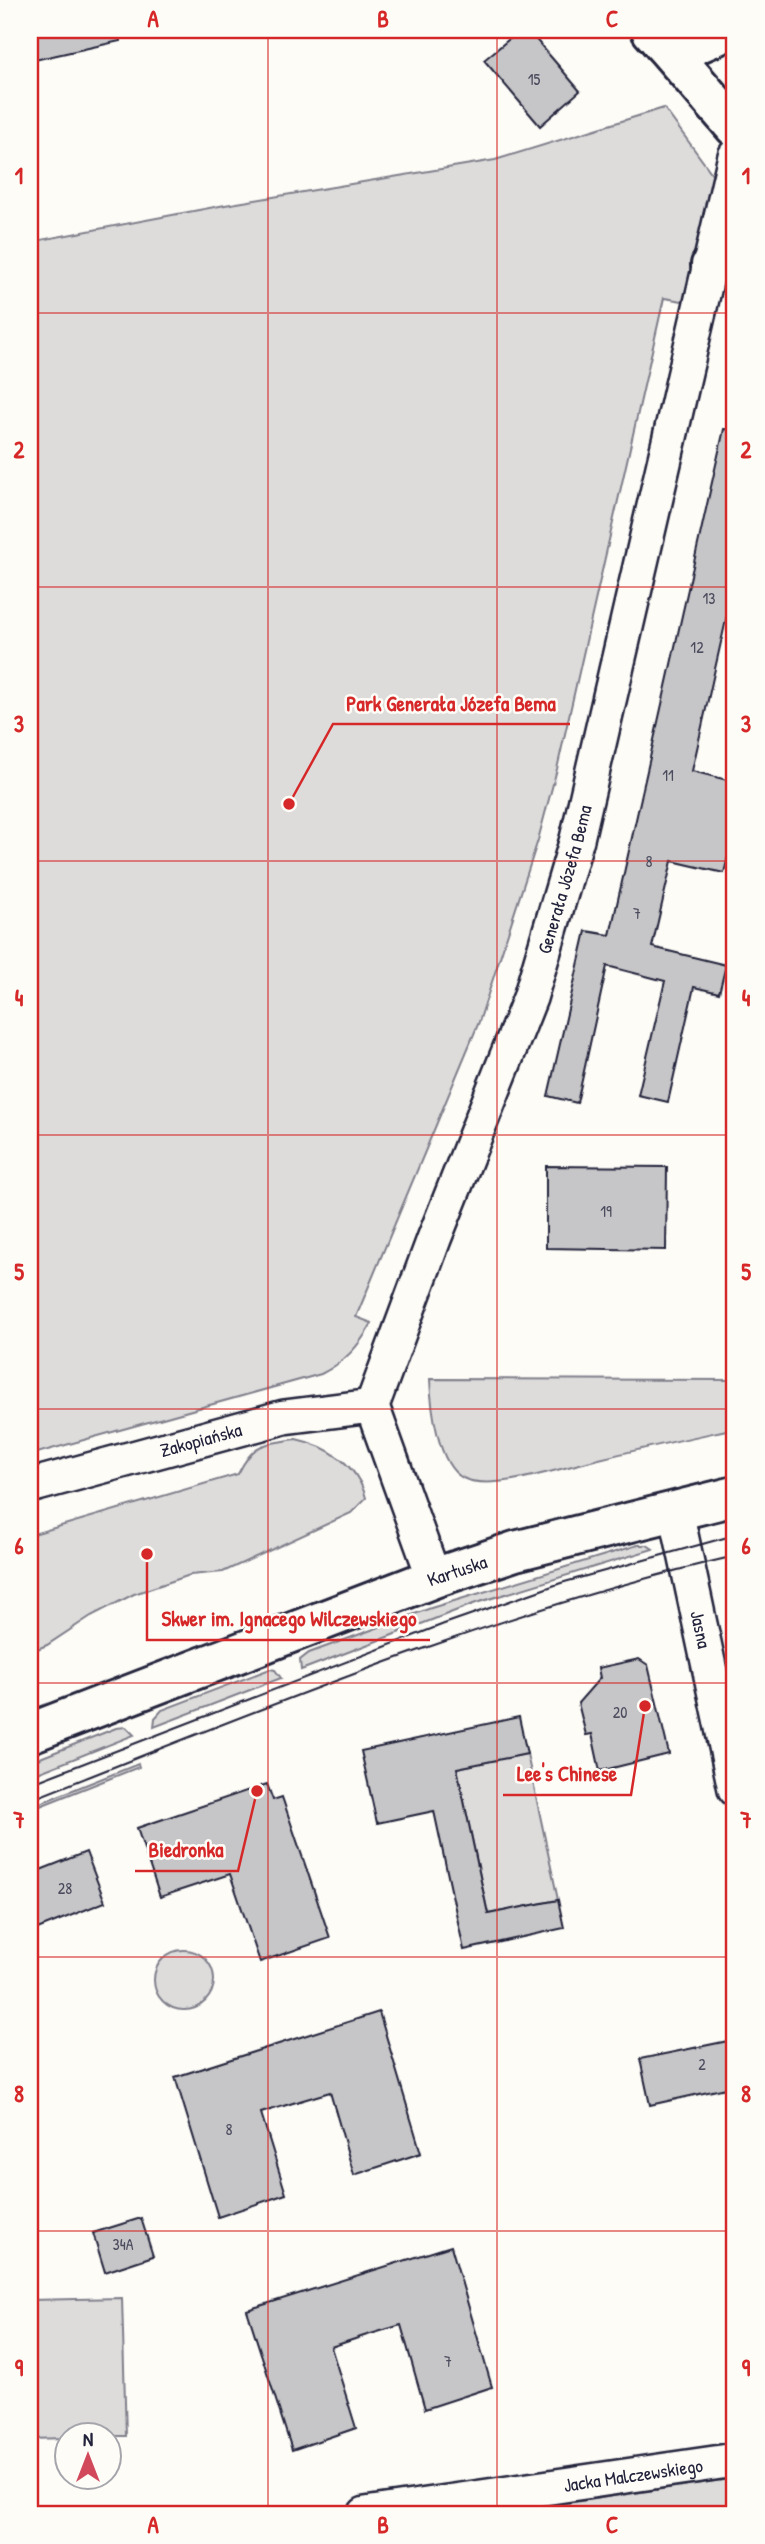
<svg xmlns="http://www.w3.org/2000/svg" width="765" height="2544" viewBox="0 0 765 2544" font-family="'Patrick Hand',sans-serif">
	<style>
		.green { fill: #dddcdb; stroke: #807f8b; stroke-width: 2 }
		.building { fill: #c6c6c8; stroke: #22223b; stroke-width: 2 }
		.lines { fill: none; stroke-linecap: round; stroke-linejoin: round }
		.street-casing { stroke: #22223b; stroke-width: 38 }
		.secondary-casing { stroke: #22223b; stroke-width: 44 }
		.street { stroke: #fdfcf7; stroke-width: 33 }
		.secondary { stroke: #fdfcf7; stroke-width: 38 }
		.tram { stroke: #22223b; stroke-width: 2 }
		.grid { fill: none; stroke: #d62828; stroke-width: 2; stroke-opacity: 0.55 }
		.labels { text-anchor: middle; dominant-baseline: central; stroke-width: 5; stroke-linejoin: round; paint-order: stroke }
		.number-label { font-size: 16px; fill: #4b4b5e }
		.street-label { font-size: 19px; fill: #22223b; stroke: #fdfcf7 }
		.leader { fill: none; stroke: #d62828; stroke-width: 2.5 }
		.callout-dot { fill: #d62828; stroke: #fdfcf7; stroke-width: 2.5 }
		.callout-label { font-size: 21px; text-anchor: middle; font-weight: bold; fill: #d62828; stroke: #fdfcf7; stroke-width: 5; stroke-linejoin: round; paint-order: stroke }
		.neatline { fill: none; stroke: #d62828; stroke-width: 2.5 }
		.grid-label { font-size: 23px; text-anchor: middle; font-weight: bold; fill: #d62828 }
	</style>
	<rect width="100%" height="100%" fill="#fdfcf7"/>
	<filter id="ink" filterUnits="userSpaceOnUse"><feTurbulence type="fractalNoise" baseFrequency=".0143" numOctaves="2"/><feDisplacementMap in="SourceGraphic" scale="14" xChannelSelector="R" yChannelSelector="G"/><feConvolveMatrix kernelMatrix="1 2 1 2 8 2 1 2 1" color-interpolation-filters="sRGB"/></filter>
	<g filter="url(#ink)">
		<path class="green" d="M 664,108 L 715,178 L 689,297 L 682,301 L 664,298 L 557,769 L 538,840 L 479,1022 L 356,1317 L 372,1323 C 359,1346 345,1362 321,1374 L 30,1455 L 30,242 L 225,205 L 495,160 Z
			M 430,1379 L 735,1380 L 735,1428 C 690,1438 644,1448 599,1459 C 567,1466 492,1493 463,1478 C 437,1465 431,1404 430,1379 Z
			M 296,1439 C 328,1446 357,1464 366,1498 L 351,1513 L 223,1572 L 190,1575 L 134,1594 L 91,1616 L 47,1645 L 30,1652 L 30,1535 L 238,1474 C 254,1442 262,1445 296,1439 Z
			M 638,1545 L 647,1545 L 653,1549 L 476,1603 L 301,1670 L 300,1660 L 309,1653 L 431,1608 Z
			M 270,1669 L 275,1670 L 281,1678 L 154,1727 L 155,1718 L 162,1710 Z
			M 126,1727 L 134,1735 L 30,1776 L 30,1762 L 116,1728 Z
			M 527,1754 L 558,1900 L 488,1914 L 457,1768 Z
			M 138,1764 L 139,1767 L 30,1810 L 30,1807 Z
			M154 1980a30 30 0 1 1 60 0a30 30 0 1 1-60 0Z
			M 122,2298 L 126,2436 L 66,2436 L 66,2438 L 30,2439 L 30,2300 Z
			M 735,2478 L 735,2514 L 494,2514 Z"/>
		<path class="building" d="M 30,30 L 119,30 L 120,41 L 30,61 Z
			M 520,30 L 528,30 L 580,91 L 540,126 L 484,60 Z
			M 724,429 L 735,430 L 735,580 L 692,771 L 735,782 L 735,829 L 724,873 L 672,861 L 652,947 L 726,965 L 719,993 L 694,987 L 668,1102 L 638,1095 L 665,981 L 607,966 L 577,1103 L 548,1096 L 586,931 L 610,935 Z
			M 546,1166 L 667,1167 L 666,1250 L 546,1248 Z
			M 639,1659 L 648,1665 L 669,1754 L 600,1771 L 592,1734 L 586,1735 L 578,1703 L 600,1678 L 598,1668 Z
			M 519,1717 L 527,1754 L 457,1768 L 488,1914 L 558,1900 L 564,1928 L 464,1950 L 434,1811 L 377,1823 L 361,1751 Z
			M 267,1784 L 273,1800 L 282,1797 L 330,1938 L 260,1962 L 230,1874 L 160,1897 L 137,1828 Z
			M 86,1852 L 105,1902 L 30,1932 L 30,1874 Z
			M 379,2012 L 421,2153 L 354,2175 L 330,2092 L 293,2103 L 261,2113 L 286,2194 L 218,2217 L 175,2077 Z
			M 728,2041 L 735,2075 L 735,2086 L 650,2105 L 640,2059 Z
			M 141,2218 L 153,2256 L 105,2272 L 93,2233 Z
			M 451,2246 L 492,2387 L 425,2409 L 401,2325 L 364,2336 L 331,2347 L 356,2428 L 292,2450 L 247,2310 Z"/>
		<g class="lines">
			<g class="street-casing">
				<g id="street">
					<path id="s1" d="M 30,1486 L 284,1417 L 372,1406"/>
					<path id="s2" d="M 676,1511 L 735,1789"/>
					<path id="s3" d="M 434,1578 L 372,1406 L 434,1239 L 530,998 L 577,839 L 735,156"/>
					<path id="s4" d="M 365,2514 L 735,2460"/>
				</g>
			</g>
			<g class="secondary-casing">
				<g id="secondary">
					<path d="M 651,30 L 735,127"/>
					<path d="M 663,44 L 694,45 L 729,30"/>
					<path d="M 711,265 L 735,259"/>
					<path id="s5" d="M 30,1733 L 434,1578 L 515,1551 L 735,1496"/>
				</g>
			</g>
			<use href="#street" class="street"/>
			<use href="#secondary" class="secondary"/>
			<path class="tram" d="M 30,1784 L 444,1624 L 561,1583 L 735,1535
				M 30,1800 C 262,1709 492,1612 735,1556"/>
		</g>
	</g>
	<path class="grid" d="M 268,30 L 268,2514M 497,30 L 497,2514M 30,313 L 735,313M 30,587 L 735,587M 30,861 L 735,861M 30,1135 L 735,1135M 30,1409 L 735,1409M 30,1683 L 735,1683M 30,1957 L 735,1957M 30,2231 L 735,2231"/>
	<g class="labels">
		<g class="number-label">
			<text x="534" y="79">15</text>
			<text x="709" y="598">13</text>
			<text x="697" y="647">12</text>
			<text x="668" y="775">11</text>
			<text x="649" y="861">8</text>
			<text x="637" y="913">7</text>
			<text x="606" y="1211">19</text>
			<text x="620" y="1712">20</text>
			<text x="65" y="1888">28</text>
			<text x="702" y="2064">2</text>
			<text x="229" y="2129">8</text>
			<text x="123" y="2244">34A</text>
			<text x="448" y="2361">7</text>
		</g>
		<g class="street-label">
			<text stroke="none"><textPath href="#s3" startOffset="744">Generała Józefa Bema</textPath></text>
			<text stroke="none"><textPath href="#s1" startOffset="177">Zakopiańska</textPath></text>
			<text stroke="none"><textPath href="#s5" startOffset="457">Kartuska</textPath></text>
			<text stroke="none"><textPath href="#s2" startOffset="121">Jasna</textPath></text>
			<text stroke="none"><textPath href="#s4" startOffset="271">Jacka Malczewskiego</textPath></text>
		</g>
	</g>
	<path class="leader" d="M289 804L333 724H570M147 1554L147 1640H430M645 1706L631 1795H503M257 1791L238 1871H135"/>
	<g class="callout-dot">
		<circle cx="289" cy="804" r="7"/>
		<circle cx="147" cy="1554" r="7"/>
		<circle cx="645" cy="1706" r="7"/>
		<circle cx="257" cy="1791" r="7"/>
	</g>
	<g class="callout-label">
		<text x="451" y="711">Park Generała Józefa Bema</text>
		<text x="289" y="1626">Skwer im. Ignacego Wilczewskiego</text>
		<text x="567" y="1781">Lee's Chinese</text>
		<text x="186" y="1857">Biedronka</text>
	</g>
	<rect width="765" height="2544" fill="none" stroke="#fdfcf7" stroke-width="77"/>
	<g transform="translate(88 2456)"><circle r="33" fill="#fdfcf7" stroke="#a5a5ac" stroke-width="2"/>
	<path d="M0-5L12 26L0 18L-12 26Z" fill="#d1495b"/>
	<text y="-10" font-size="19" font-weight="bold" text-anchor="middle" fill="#22223b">N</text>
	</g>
	<rect x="38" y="38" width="688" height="2468" class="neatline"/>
	<g class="grid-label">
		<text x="153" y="27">A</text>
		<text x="383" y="27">B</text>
		<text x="612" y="27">C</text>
		<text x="19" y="184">1</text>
		<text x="746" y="184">1</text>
		<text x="19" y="458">2</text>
		<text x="746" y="458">2</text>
		<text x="19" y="732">3</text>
		<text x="746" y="732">3</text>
		<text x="19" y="1006">4</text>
		<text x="746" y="1006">4</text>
		<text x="19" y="1280">5</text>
		<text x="746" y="1280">5</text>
		<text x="19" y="1554">6</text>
		<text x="746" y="1554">6</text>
		<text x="19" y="1828">7</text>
		<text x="746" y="1828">7</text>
		<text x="19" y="2102">8</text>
		<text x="746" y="2102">8</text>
		<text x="19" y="2376">9</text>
		<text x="746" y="2376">9</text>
		<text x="153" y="2533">A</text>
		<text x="383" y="2533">B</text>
		<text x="612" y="2533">C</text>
	</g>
</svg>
